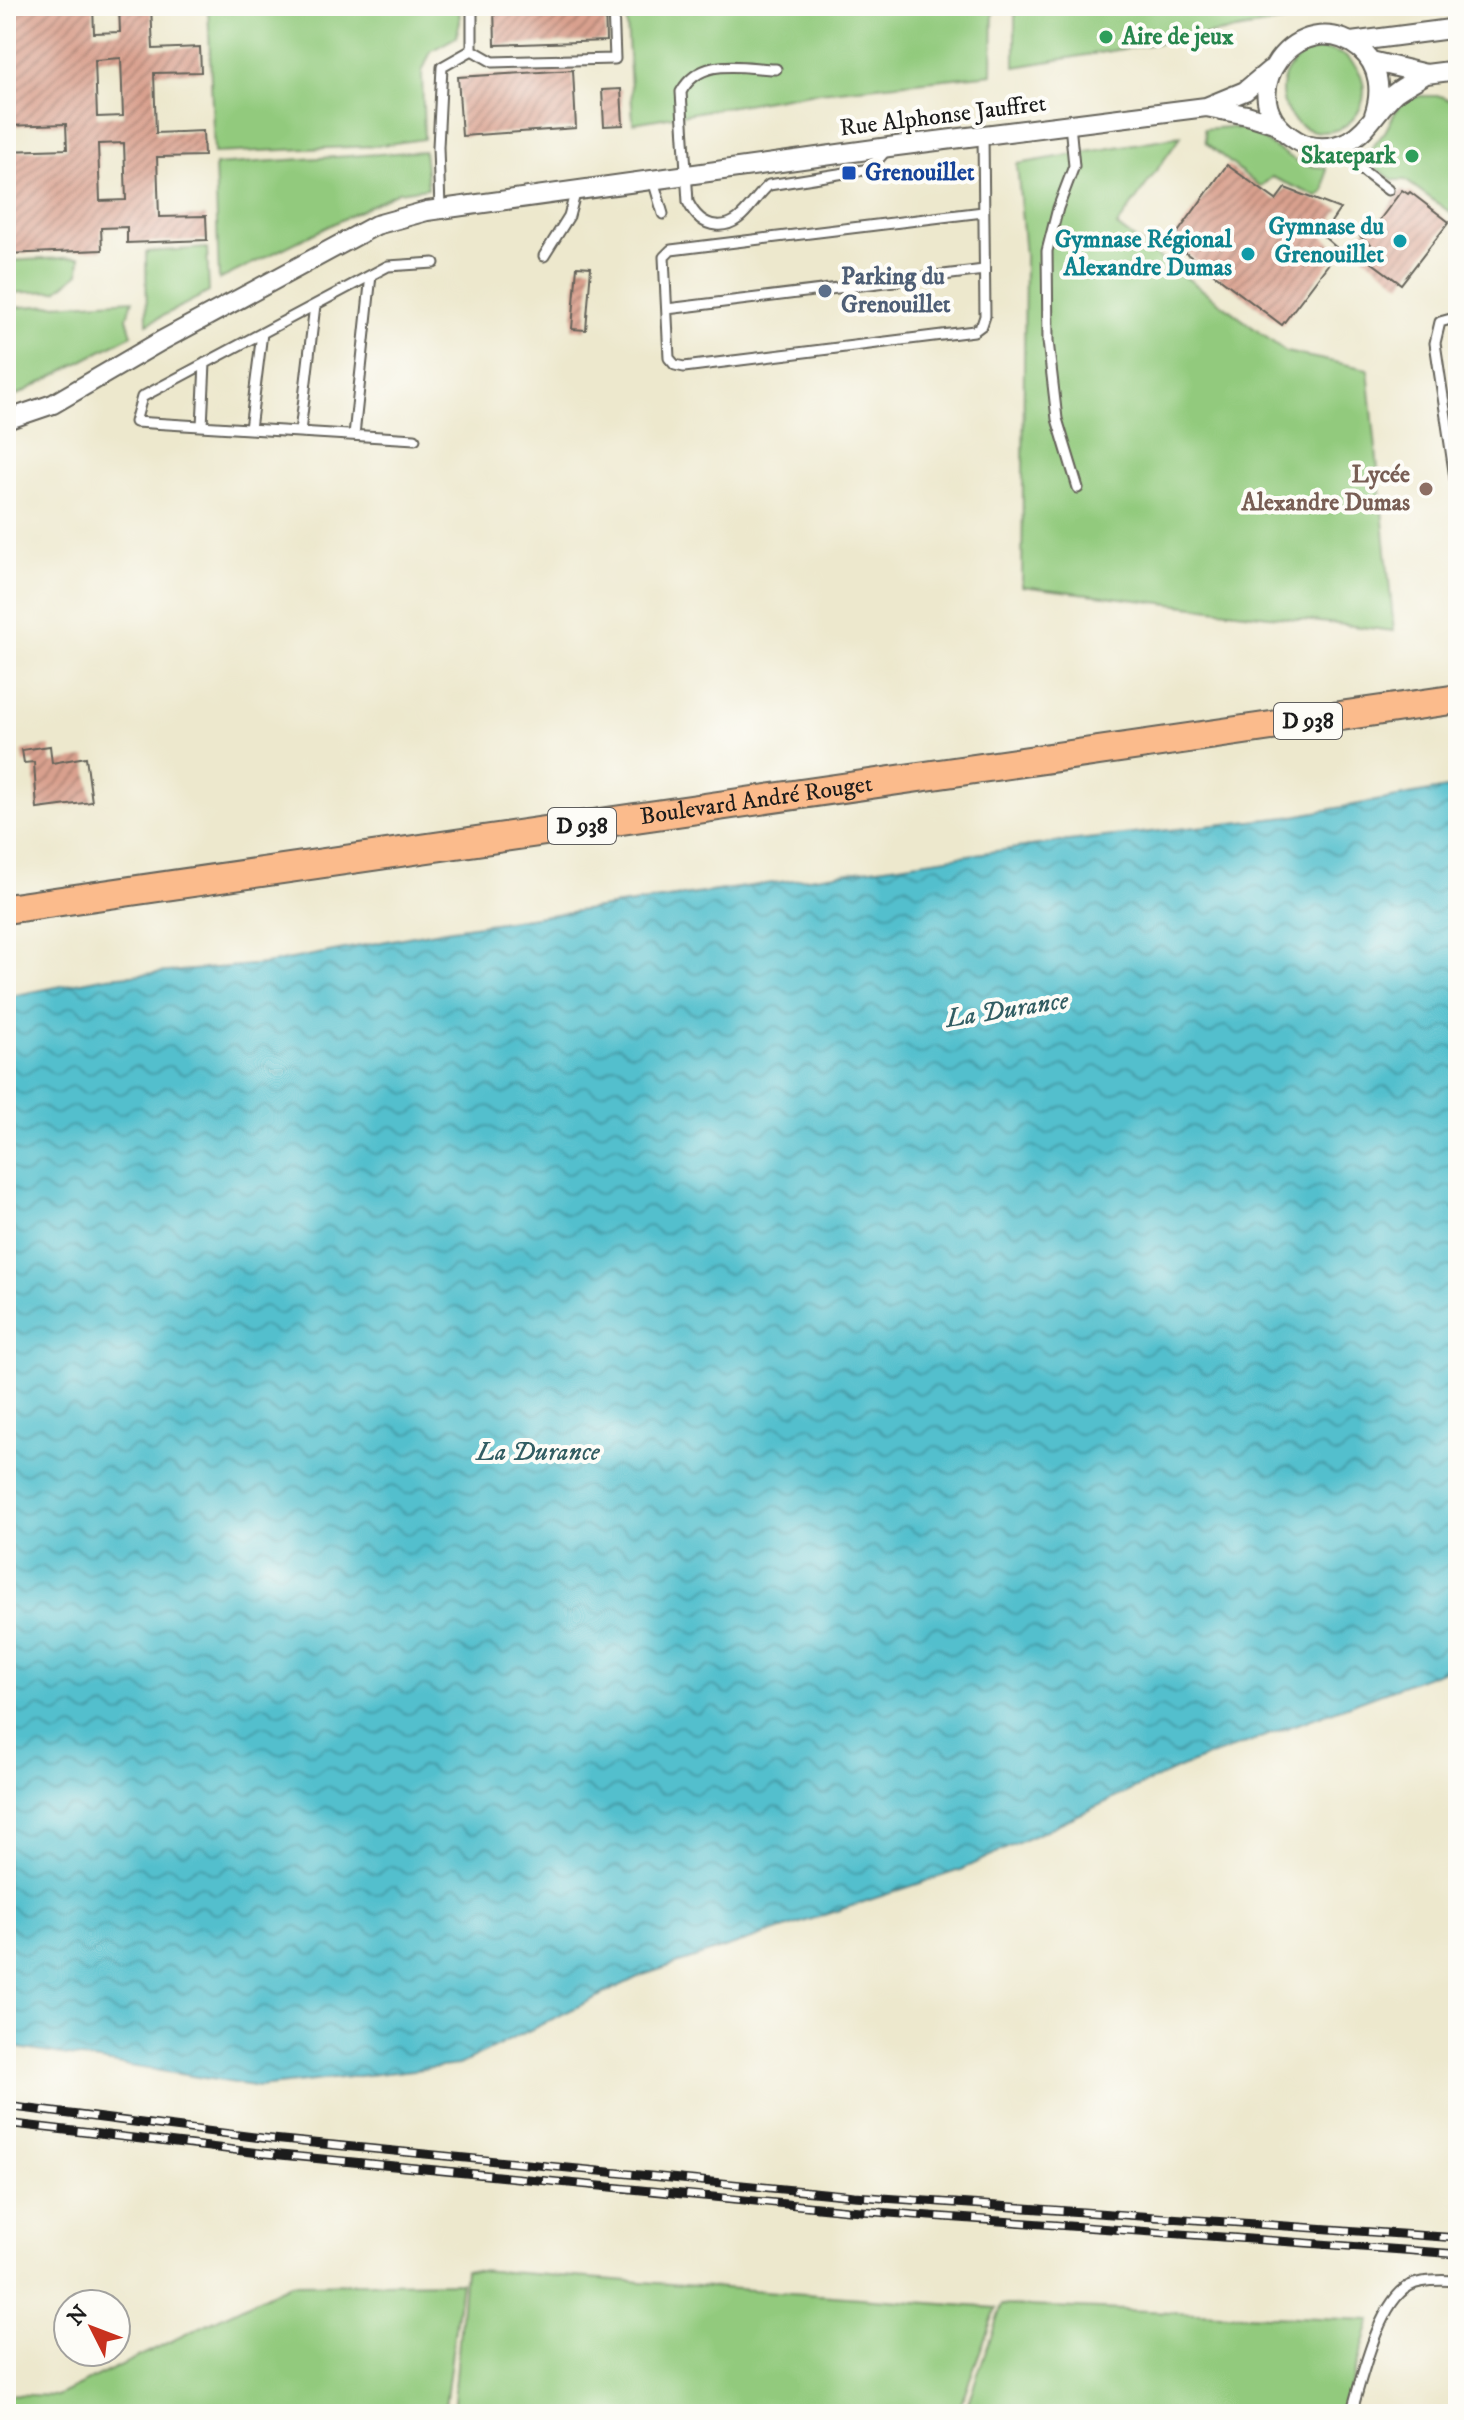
<svg xmlns="http://www.w3.org/2000/svg" width="1464" height="2420" viewBox="0 0 1464 2420" font-family="'IM FELL DW Pica',serif">
	<style>
		.green { fill: #92ca7d; stroke: #57734c; stroke-width: 2 }
		.water { fill: url(#water-waves); stroke: #386e74; stroke-width: 2 }
		.building { fill: url(#building-hatch); fill-rule: evenodd }
		.lines { fill: none; stroke-linecap: round; stroke-linejoin: round }
		.service-casing { stroke: #65635a; stroke-width: 13 }
		.minor-casing { stroke: #65635a; stroke-width: 22 }
		.primary-casing { stroke: #65635a; stroke-width: 32 }
		.service { stroke: #fff; stroke-width: 9 }
		.minor { stroke: #fff; stroke-width: 18 }
		.primary { stroke: #fbbb8c; stroke-width: 28 }
		.rail-casing { stroke: #1c1c1c; stroke-width: 9 }
		.rail { stroke: #fdfcf7; stroke-width: 6; stroke-dasharray: 18; stroke-linecap: butt }
		.leisure-dot { fill: #2e9e5b; stroke: #fdfcf7; stroke-width: 3 }
		.transit-dot { fill: #1a4fb4; stroke: #fdfcf7; stroke-width: 3 }
		.culture-dot { fill: #0f9aa8; stroke: #fdfcf7; stroke-width: 3 }
		.service-dot { fill: #5c6f8a; stroke: #fdfcf7; stroke-width: 3 }
		.education-dot { fill: #8d6e63; stroke: #fdfcf7; stroke-width: 3 }
		.labels { text-anchor: middle; dominant-baseline: central; stroke-width: 8; stroke-linejoin: round; paint-order: stroke }
		.shield { fill: #fdfcf7; stroke: #605f5e; stroke-width: 2 }
		.shield-label { font-size: 22px; font-weight: bold; fill: #1c1c1c }
		.leisure-label { font-size: 24px; font-weight: bold; fill: #27864d; stroke: #fdfcf7; text-anchor: start }
		.street-label { font-size: 24px; fill: #1c1c1c; stroke: #fdfcf7 }
		.transit-label { font-size: 24px; font-weight: bold; fill: #164399; stroke: #fdfcf7; text-anchor: start }
		.culture-label { font-size: 24px; font-weight: bold; fill: #0d838f; stroke: #fdfcf7; text-anchor: end }
		.service-label { font-size: 24px; font-weight: bold; fill: #4e5e75; stroke: #fdfcf7; text-anchor: start }
		.education-label { font-size: 24px; font-weight: bold; fill: #785e54; stroke: #fdfcf7; text-anchor: end }
		.water-label { font-size: 26px; font-style: italic; fill: #325d63; stroke: #fdfcf7 }
	</style>
	<defs>
		<pattern id="water-waves" width="16" height="10" patternUnits="userSpaceOnUse" patternTransform="scale(2)"><rect width="16" height="10" fill="#53bfcd"/><path d="M0 5q4-4 8 0t8 0" fill="none" stroke="#449aa6"/></pattern>
		<pattern id="building-hatch" width="6" height="6" patternUnits="userSpaceOnUse" patternTransform="scale(2)"><rect width="6" height="6" fill="#d9a08e"/><path d="M-1 1l2-2M0 6l6-6M5 7l2-2" fill="none" stroke="#af8273"/></pattern>
	</defs>
	<rect width="100%" height="100%" fill="#fdfcf7"/>
	<filter id="ink" filterUnits="userSpaceOnUse"><feTurbulence type="fractalNoise" baseFrequency=".0125" numOctaves="2"/><feDisplacementMap in="SourceGraphic" scale="16" xChannelSelector="R" yChannelSelector="G"/><feConvolveMatrix kernelMatrix="1 2 1 2 8 2 1 2 1" color-interpolation-filters="sRGB"/></filter>
	<filter id="wash" filterUnits="userSpaceOnUse"><feTurbulence type="fractalNoise" baseFrequency=".006" numOctaves="4" result="noise"/><feDisplacementMap in="SourceGraphic" scale="32" xChannelSelector="R" yChannelSelector="G"/><feGaussianBlur stdDeviation="1.8" result="paint"/><feColorMatrix in="noise" values="0 0 0 0 0 0 0 0 0 0 0 0 0 0 0 0 0 1.4 0 .05"/><feComposite in="paint" operator="in"/></filter>
	<g filter="url(#wash)">
		<rect width="100%" height="100%" fill="#ede8cd"/>
		<path class="green" d="M 208,6 L 459,6 L 460,22 L 456,37 L 431,51 L 422,72 L 424,139 L 374,146 L 214,153 Z
			M 626,6 L 993,6 L 992,74 L 810,93 L 633,123 Z
			M 1015,6 L 1378,6 L 1015,67 Z
			M1282 91a41 41 0 1 1 82 0a41 41 0 1 1-82 0Z
			M 1419,96 L 1441,96 L 1458,104 L 1458,218 L 1405,180 L 1393,180 L 1365,160 L 1368,152 L 1385,132 L 1398,107 L 1406,100 Z
			M 1229,127 L 1247,130 L 1303,165 L 1326,168 L 1325,191 L 1318,197 L 1272,177 L 1260,187 L 1206,143 L 1204,129 Z
			M 1181,136 L 1117,226 L 1286,352 L 1368,369 L 1394,631 L 1022,586 L 1025,256 L 1017,164 Z
			M 424,151 L 428,188 L 398,192 L 219,280 L 215,165 Z
			M 207,248 L 209,292 L 147,324 L 146,252 Z
			M 80,257 L 79,273 L 57,291 L 6,293 L 6,261 Z
			M 133,300 L 127,318 L 132,335 L 6,401 L 6,308 Z
			M 465,2269 L 996,2308 L 957,2414 L 453,2414 Z
			M 461,2282 L 444,2414 L 6,2414 L 6,2394 L 57,2396 L 290,2284 Z
			M 1002,2305 L 1370,2320 L 1371,2320 L 1342,2414 L 964,2414 Z"/>
		<path class="water" d="M 1458,786 L 1458,1665 L 1181,1767 L 960,1870 L 640,1976 L 459,2065 L 259,2087 L 6,2046 L 6,997 L 107,977 L 265,964 L 445,930 L 1059,842 L 1288,817 Z"/>
		<g id="blocks">
			<path class="building" d="M 6,6 L 93,6 L 94,33 L 120,32 L 119,6 L 151,6 L 153,49 L 200,47 L 201,72 L 154,73 L 156,133 L 203,131 L 204,156 L 157,157 L 159,217 L 206,216 L 207,240 L 127,243 L 127,227 L 101,228 L 102,250 L 6,254 L 6,151 L 67,149 L 66,124 L 6,126 ZM 121,58 L 123,116 L 97,117 L 95,60 ZM 124,143 L 126,200 L 100,201 L 98,144 Z
				M 494,6 L 605,6 L 606,41 L 495,45 Z
				M 573,70 L 576,128 L 462,136 L 458,77 Z
				M 621,89 L 623,125 L 604,126 L 602,90 Z
				M 1227,165 L 1276,200 L 1285,188 L 1340,209 L 1322,235 L 1339,250 L 1282,325 L 1171,242 Z
				M 1402,190 L 1408,194 L 1410,192 L 1449,222 L 1401,284 L 1363,256 L 1371,245 L 1360,236 L 1370,223 L 1375,226 Z
				M 577,266 L 591,267 L 586,330 L 572,329 Z
				M 50,746 L 52,763 L 86,757 L 92,802 L 37,809 L 34,762 L 24,763 L 22,750 Z"/>
		</g>
	</g>
	<g filter="url(#ink)">
		<use href="#blocks" fill-opacity="0" stroke="#65635a" stroke-width="2"/>
		<g class="lines">
			<g class="service-casing">
				<path id="service" d="M 472,50 L 493,62 L 615,59 L 613,6
					M 776,69 C 740,68 701,56 681,92 L 688,202 C 694,214 702,224 716,225 C 742,228 752,199 769,185 L 870,169 L 887,149
					M 1070,124 L 1074,166 L 1058,208 L 1047,251 L 1048,341 L 1057,419 L 1078,488
					M 983,134 L 985,316 L 982,325 L 974,331 L 684,367 L 675,365 L 669,358 L 664,257 L 671,250 L 983,212
					M 1332,147 L 1388,190
					M 653,180 L 663,214
					M 440,209 L 438,147 L 442,67 L 472,50 L 472,6
					M 544,256 L 569,216 L 576,190
					M 667,309 L 984,270
					M 1458,317 L 1440,322 L 1435,343 L 1458,498
					M 202,426 L 205,363
					M 250,429 L 262,333
					M 300,432 L 315,305
					M 354,435 L 371,275
					M 415,439 L 135,422 L 142,397 L 371,275 L 388,266 L 434,263
					M 1351,2414 C 1361,2381 1378,2303 1409,2286 C 1422,2279 1444,2280 1458,2281"/>
			</g>
			<g class="minor-casing">
				<path id="minor" d="M 1351,42 L 1458,28
					M 1371,61 L 1426,74 L 1458,70
					M 1206,107 L 1247,115 L 1277,124
					M 1374,115 C 1382,92 1380,66 1360,49 C 1299,0 1224,98 1296,140 C 1312,150 1332,149 1348,141 C 1368,131 1378,108 1395,93 C 1404,86 1416,80 1426,74
					M 6,420 L 53,404 L 161,341 L 376,225 L 427,211 L 889,147 L 1206,107 L 1245,91 L 1270,70"/>
			</g>
			<g class="primary-casing">
				<g id="primary">
					<path id="s1" d="M 6,909 L 1458,699"/>
				</g>
			</g>
			<use href="#service" class="service"/>
			<use href="#minor" class="minor"/>
			<use href="#primary" class="primary"/>
			<g class="rail-casing">
				<path id="rail" d="M 6,2106 L 262,2138 L 854,2196 L 1458,2238
					M 6,2123 L 260,2153 L 848,2210 L 1458,2254"/>
			</g>
			<use href="#rail" class="rail"/>
		</g>
	</g>
	<g class="leisure-dot">
		<circle cx="1106" cy="37" r="8"/>
		<circle cx="1412" cy="156" r="8"/>
	</g>
	<rect class="transit-dot" x="841" y="165" width="16" height="16" rx="4"/>
	<g class="culture-dot">
		<circle cx="1400" cy="241" r="8"/>
		<circle cx="1248" cy="254" r="8"/>
	</g>
	<circle class="service-dot" cx="825" cy="291" r="8"/>
	<circle class="education-dot" cx="1426" cy="489" r="8"/>
	<g class="labels">
		<g class="shield">
			<rect x="1274" y="703" width="68" height="36" rx="6"/>
			<rect x="548" y="808" width="68" height="36" rx="6"/>
		</g>
		<g class="shield-label">
			<text x="1308" y="721">D 938</text>
			<text x="582" y="826">D 938</text>
		</g>
		<g class="leisure-label">
			<text x="1122" y="37">Aire de jeux</text>
			<text x="1396" y="156" text-anchor="end">Skatepark</text>
		</g>
		<g class="street-label">
			<text transform="translate(943 116) rotate(-7)">Rue Alphonse Jauffret</text>
			<text stroke="none"><textPath href="#s1" startOffset="758">Boulevard André Rouget</textPath></text>
		</g>
		<g class="transit-label">
			<text x="865" y="173">Grenouillet</text>
		</g>
		<g class="culture-label">
			<text x="1384" y="227">Gymnase du<tspan x="1384" dy="28">Grenouillet</tspan></text>
			<text x="1232" y="240">Gymnase Régional<tspan x="1232" dy="28">Alexandre Dumas</tspan></text>
		</g>
		<g class="service-label">
			<text x="841" y="277">Parking du<tspan x="841" dy="28">Grenouillet</tspan></text>
		</g>
		<g class="education-label">
			<text x="1410" y="475">Lycée<tspan x="1410" dy="28">Alexandre Dumas</tspan></text>
		</g>
		<g class="water-label">
			<text transform="translate(1007 1010) rotate(-9)">La Durance</text>
			<text x="538" y="1452">La Durance</text>
		</g>
	</g>
	<rect width="1464" height="2420" fill="none" stroke="#fdfcf7" stroke-width="32"/>
	<g transform="translate(92 2328) rotate(312)"><circle r="38" fill="#fdfcf7" stroke="#a3a29f" stroke-width="2"/>
	<path d="M0-6L14 30L0 20L-14 30Z" fill="#c8321e"/>
	<text y="-12" font-size="22" font-weight="bold" text-anchor="middle" fill="#1c1c1c">N</text>
	</g>
</svg>
